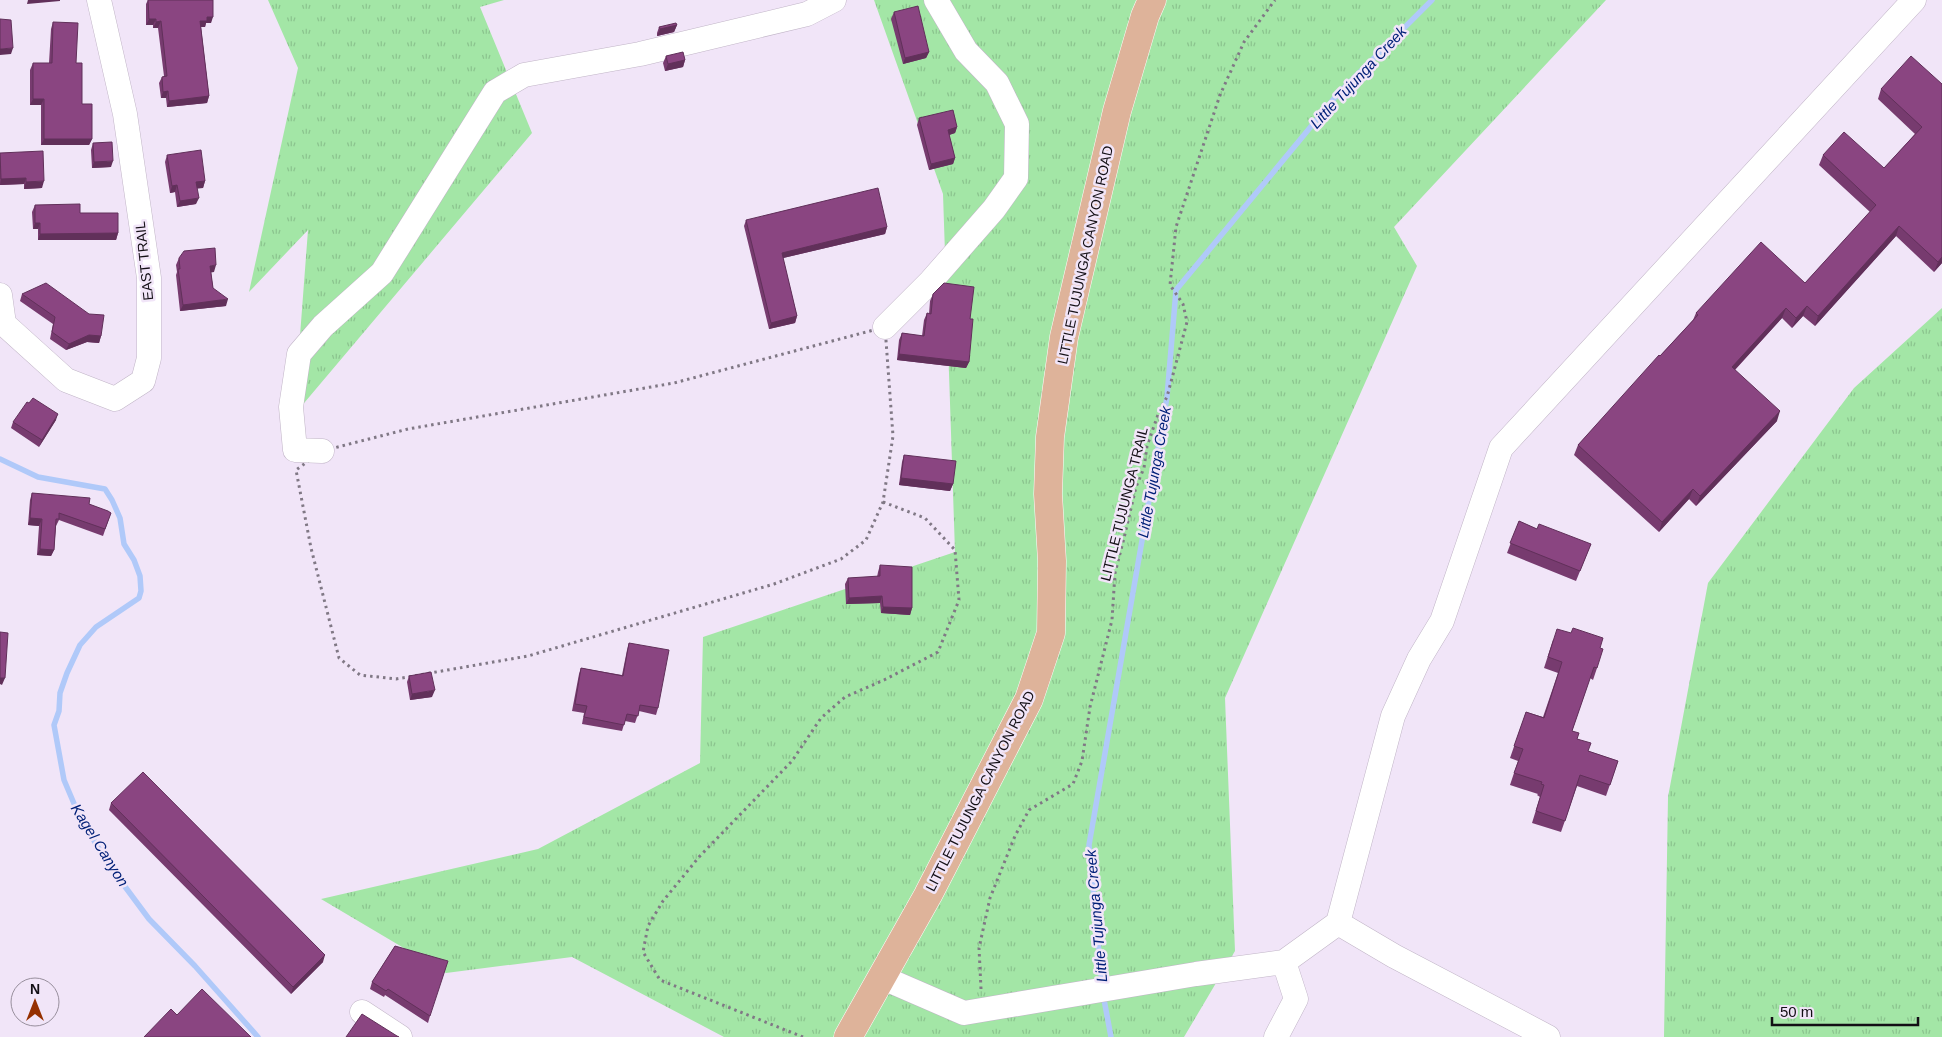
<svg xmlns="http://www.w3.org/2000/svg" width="1942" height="1037" viewBox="0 0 1942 1037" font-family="Helvetica,sans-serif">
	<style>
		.grass { fill: url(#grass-tufts) }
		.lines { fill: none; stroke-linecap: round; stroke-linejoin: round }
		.stream { stroke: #b0c9f9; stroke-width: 5.5 }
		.minor-casing { stroke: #c1b5c7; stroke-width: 25 }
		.major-casing { stroke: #fff; stroke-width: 29 }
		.path { stroke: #807885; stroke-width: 3; stroke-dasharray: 2.5 4; stroke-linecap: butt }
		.minor { stroke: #fff; stroke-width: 24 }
		.major { stroke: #deb39a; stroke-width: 28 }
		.wall { fill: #773b6f }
		.shaded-wall { fill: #61305a }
		.building { fill: #8a4581; stroke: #61305a }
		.labels { text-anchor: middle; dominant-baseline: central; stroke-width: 5; stroke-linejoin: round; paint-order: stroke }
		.street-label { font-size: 14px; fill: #130f15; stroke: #f1e5f8 }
		.water-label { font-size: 15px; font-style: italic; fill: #012078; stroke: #f1e5f8 }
	</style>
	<defs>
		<pattern id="grass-tufts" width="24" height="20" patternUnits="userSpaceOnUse" patternTransform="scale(1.25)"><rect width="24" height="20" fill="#a3e6a6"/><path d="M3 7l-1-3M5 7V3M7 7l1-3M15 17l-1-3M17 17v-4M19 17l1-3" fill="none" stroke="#8bc48e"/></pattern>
	</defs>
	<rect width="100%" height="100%" fill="#f1e5f8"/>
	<path class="grass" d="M 268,0 L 504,0 L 480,7 L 532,133 L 294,415 L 308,230 L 249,292 L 298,68 Z
		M 874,0 L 1606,0 L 1394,227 L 1417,266 L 1225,698 L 1235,951 L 1184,1037 L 724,1037 L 572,957 L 446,973 L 321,899 L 538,849 L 700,763 L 703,637 L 955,552 L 943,194 Z
		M 1942,308 L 1942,1037 L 1664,1037 L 1668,797 L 1708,583 L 1854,388 Z"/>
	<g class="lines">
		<path class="stream" d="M 0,459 L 38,477 L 105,489 L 112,500 L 120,518 L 124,544 L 134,560 L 140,576 L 141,591 L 139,598 L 96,627 L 80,645 L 67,673 L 60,693 L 59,711 L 54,725 L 64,780 L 78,813 L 106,861 L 149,919 L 195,966 L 258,1037
			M 1102,985 L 1089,845 L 1167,397 L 1176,290 L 1337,95 L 1432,0
			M 1103,994 L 1111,1037"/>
		<g class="minor-casing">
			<path id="minor" d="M 0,295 L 4,324
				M 4,324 L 66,380 L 115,399 L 143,381 L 149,358 L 149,278 L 125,114 L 99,0
				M 885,327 L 931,281 L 994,209 L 1016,178 L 1017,124 L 997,83 L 966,51 L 936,0
				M 322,451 L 295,450 L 291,407 L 299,354 L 323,326 L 382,273 L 495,92 L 524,75 L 640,54 L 807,14 L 834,0
				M 1338,923 L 1394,956 L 1548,1037
				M 881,977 L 964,1013 L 1196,974 L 1284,962 L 1338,923 L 1393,716 L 1419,659 L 1442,621 L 1501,448 L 1914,0
				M 362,1012 L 400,1037
				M 1276,1037 L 1296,999 L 1284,962"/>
		</g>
		<g class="major-casing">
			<path id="major" d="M 848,1037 L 928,895 L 1029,699 L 1051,633 L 1052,561 L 1048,494 L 1050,437 L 1064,337 L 1117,111 L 1145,16 L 1152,0"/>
		</g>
		<path class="path" d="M 885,327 L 893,436 L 883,502 L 866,540 L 841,559 L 774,584 L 528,656 L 396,679 L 360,675 L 339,658 L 311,548 L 296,470 L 322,451 L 408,429 L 674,383 Z
			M 981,989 L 979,948 L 990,898 L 1015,836 L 1029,810 L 1073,784 L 1082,761 L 1090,707 L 1112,620 L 1115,573 L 1124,538 L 1136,487 L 1144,468 L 1147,446 L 1160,409 L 1167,397 L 1187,322 L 1183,304 L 1170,285 L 1176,227 L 1220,95 L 1244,42 L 1275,0
			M 803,1037 L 660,980 L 643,952 L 648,926 L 663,901 L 699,857 L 792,761 L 821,718 L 845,697 L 884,680 L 938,652 L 959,600 L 955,550 L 925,518 L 883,502"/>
		<use href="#minor" class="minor"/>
		<use href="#major" class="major"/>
	</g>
	<path class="wall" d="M 148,0 L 213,0 L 211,23 L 206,23 L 205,27 L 201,27 L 209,96 L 207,103 L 167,107 L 166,98 L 161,98 L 159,83 L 162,77 L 164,76 L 158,28 L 153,28 L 153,25 L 146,25 L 146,4 Z
		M 894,12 L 929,52 L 926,58 L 903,64 L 891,19 Z
		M 53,22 L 76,63 L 82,104 L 92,139 L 89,145 L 41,145 L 41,105 L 30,105 L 30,70 L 33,63 L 49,63 L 51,29 Z
		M 677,25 L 674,32 L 657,36 L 657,33 L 659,27 Z
		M 666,56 L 685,60 L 683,67 L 665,71 L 663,63 Z
		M 1942,84 L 1942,263 L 1934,272 L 1896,236 L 1815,326 L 1803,316 L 1792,328 L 1782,318 L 1735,370 L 1777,421 L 1696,506 L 1689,499 L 1659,532 L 1574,455 L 1578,445 L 1693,320 L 1696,313 L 1805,283 L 1870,212 L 1819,165 L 1823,155 L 1884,168 L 1915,134 L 1878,99 L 1881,89 Z
		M 919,118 L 957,127 L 955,133 L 949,135 L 955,158 L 953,164 L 929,170 L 917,125 Z
		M 93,143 L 111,167 L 92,168 L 91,150 Z
		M 0,154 L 42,188 L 24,189 L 24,184 L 0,185 Z
		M 167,155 L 205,181 L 203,188 L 197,188 L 196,204 L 177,207 L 175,192 L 170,193 L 165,162 Z
		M 35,205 L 80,213 L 118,233 L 116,240 L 38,240 L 38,229 L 33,229 L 32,212 Z
		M 746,220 L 887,227 L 885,234 L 783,258 L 797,316 L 795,323 L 769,329 L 744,226 Z
		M 179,258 L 214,272 L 211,272 L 213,288 L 226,306 L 180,311 L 176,275 L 177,272 L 176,265 Z
		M 22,294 L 101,336 L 99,343 L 87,342 L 66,350 L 50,339 L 53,324 L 20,301 Z
		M 933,294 L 969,362 L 966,368 L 897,360 L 899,340 L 902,333 L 922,336 L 924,320 L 927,313 L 929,314 L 930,301 Z
		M 56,420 L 39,447 L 11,428 L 13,422 Z
		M 904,455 L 953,484 L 950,491 L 899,485 L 902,462 Z
		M 32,493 L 89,504 L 111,513 L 103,536 L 59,520 L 56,526 L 54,550 L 51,556 L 37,555 L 39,526 L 28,525 L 30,500 Z
		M 1519,521 L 1537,529 L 1591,544 L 1576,581 L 1507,553 Z
		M 880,565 L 912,608 L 910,615 L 881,613 L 880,603 L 846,604 L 845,584 L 848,578 L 877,577 L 878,572 Z
		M 1553,640 L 1600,648 L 1597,668 L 1593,680 L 1590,678 L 1572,731 L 1577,739 L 1588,751 L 1618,761 L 1606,796 L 1577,786 L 1561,832 L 1532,823 L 1540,797 L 1537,795 L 1538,794 L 1510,785 L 1518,761 L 1510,758 L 1526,712 L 1543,717 L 1558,673 L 1544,668 Z
		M 629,643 L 658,708 L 656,715 L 639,711 L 635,723 L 625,721 L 622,731 L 582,724 L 584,713 L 572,711 L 579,674 L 581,668 L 622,675 L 627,650 Z
		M 409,676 L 432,697 L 410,700 L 407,682 Z
		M 111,803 L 323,962 L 291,994 L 109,810 Z
		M 395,946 L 430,1016 L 428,1023 L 385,995 L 384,997 L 370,989 L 372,982 Z"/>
	<path class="shaded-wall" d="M 28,0 L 60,0 L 60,1 L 27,4 Z
		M 207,17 L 213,17 L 211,23 L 206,23 L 205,27 L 198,27 L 200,21 Z
		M 149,19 L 156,19 L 153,25 L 146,25 Z
		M 161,21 L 158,28 L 153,28 L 156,22 Z
		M 677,25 L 674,32 L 657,36 L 660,29 Z
		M 13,48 L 11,54 L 0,55 L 0,49 Z
		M 929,52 L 926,58 L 903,64 L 905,58 Z
		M 685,60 L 683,67 L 665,71 L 668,64 Z
		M 168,91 L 166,98 L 161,98 L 163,92 Z
		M 209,96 L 207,103 L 167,107 L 169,101 Z
		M 33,99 L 44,99 L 41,105 L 30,105 Z
		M 957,127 L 955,133 L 946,136 L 948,130 Z
		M 44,139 L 92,139 L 89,145 L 41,145 Z
		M 955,158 L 953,164 L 929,170 L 931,164 Z
		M 113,161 L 111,167 L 92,168 L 94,162 Z
		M 26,178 L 24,184 L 0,185 L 1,179 Z
		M 44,181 L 42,188 L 24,189 L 26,182 Z
		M 205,181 L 203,188 L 194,189 L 196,182 Z
		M 177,185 L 175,192 L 170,193 L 172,186 Z
		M 199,198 L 196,204 L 177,207 L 180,201 Z
		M 35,223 L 40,223 L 38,229 L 33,229 Z
		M 1899,226 L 1896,236 L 1815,326 L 1818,316 Z
		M 887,227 L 885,234 L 779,259 L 782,253 Z
		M 118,233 L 116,240 L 38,240 L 40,234 Z
		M 1942,257 L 1942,263 L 1934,272 L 1938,262 Z
		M 216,265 L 214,272 L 208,273 L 210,266 Z
		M 228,299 L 226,306 L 180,311 L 183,305 Z
		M 1807,306 L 1803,316 L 1792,328 L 1796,318 Z
		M 1786,308 L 1782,318 L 1728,377 L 1732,367 Z
		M 797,316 L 795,323 L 769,329 L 771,323 Z
		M 89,335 L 101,336 L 99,343 L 87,342 L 66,350 L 69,344 Z
		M 899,354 L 969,362 L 966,368 L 897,360 Z
		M 1780,411 L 1777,421 L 1696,506 L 1700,496 Z
		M 58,414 L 56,420 L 39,447 L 42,440 Z
		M 901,478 L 953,484 L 950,491 L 899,485 Z
		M 1693,489 L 1689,499 L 1659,532 L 1662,522 Z
		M 30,518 L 42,519 L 39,526 L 28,525 Z
		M 40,549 L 54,550 L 51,556 L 37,555 Z
		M 882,596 L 880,603 L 846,604 L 849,598 Z
		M 883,607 L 912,608 L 910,615 L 881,613 Z
		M 0,678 L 5,678 L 2,685 L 0,684 Z
		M 435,690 L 432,697 L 410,700 L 412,694 Z
		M 325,955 L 323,962 L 291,994 L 293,987 Z"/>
	<path class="building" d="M 148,0 L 213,0 L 213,17 L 207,17 L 207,21 L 200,21 L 209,96 L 169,101 L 168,91 L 163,92 L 162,77 L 167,76 L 161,21 L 156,22 L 156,19 L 149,19 Z
		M 918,6 L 929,52 L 905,58 L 894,12 Z
		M 0,19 L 11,20 L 13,48 L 0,49 Z
		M 53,22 L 78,23 L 76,63 L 82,63 L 82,104 L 92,104 L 92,139 L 44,139 L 44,99 L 33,99 L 33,63 L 52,63 Z
		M 676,23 L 677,25 L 660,29 L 659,27 Z
		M 683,52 L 685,60 L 668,64 L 666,56 Z
		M 1911,56 L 1942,84 L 1942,257 L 1938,262 L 1899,226 L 1818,316 L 1807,306 L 1796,318 L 1786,308 L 1732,367 L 1780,411 L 1700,496 L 1693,489 L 1662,522 L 1578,445 L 1659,355 L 1660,356 L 1698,315 L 1696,313 L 1761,242 L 1805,283 L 1876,205 L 1823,155 L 1844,132 L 1884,168 L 1922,127 L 1881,89 Z
		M 953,110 L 957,127 L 948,130 L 955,158 L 931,164 L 919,118 Z
		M 112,142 L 113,161 L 94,162 L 93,143 Z
		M 201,150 L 205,181 L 196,182 L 199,198 L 180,201 L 177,185 L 172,186 L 167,155 Z
		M 43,151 L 44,181 L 26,182 L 26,178 L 1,179 L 0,153 Z
		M 878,188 L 887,227 L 782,253 L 797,316 L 771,323 L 746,220 Z
		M 80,204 L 80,213 L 118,213 L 118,233 L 40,234 L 40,223 L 35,223 L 35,205 Z
		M 215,248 L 216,265 L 210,266 L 213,288 L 228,299 L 183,305 L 178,269 L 180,269 L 179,258 L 184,251 Z
		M 46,283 L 89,314 L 104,315 L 101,336 L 89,335 L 69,344 L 52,332 L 55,317 L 22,294 Z
		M 944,283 L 974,287 L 970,319 L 973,319 L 969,362 L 899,354 L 902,333 L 924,336 L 927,313 L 931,314 L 933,294 Z
		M 33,398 L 58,414 L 42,440 L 13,422 L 27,402 L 29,403 Z
		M 904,455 L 956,461 L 953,484 L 901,478 Z
		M 32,493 L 90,498 L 89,504 L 108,511 L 111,513 L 105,529 L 59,513 L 59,519 L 56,519 L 54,550 L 40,549 L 42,519 L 30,518 Z
		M 1519,521 L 1537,529 L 1539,524 L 1591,544 L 1580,571 L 1510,543 Z
		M 880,565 L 912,567 L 912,608 L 883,607 L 882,596 L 849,598 L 848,578 L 880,576 Z
		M 1573,628 L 1603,638 L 1600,648 L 1603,649 L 1597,668 L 1594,667 L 1572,731 L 1579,733 L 1577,739 L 1591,743 L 1588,751 L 1618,761 L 1610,785 L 1580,775 L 1565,821 L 1536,811 L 1544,785 L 1541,784 L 1542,782 L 1514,773 L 1523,749 L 1514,746 L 1526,712 L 1544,718 L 1562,662 L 1548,657 L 1557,629 L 1571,633 Z
		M 0,632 L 8,633 L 5,678 L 0,678 Z
		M 629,643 L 669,650 L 658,708 L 640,705 L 638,716 L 627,714 L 624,725 L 584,717 L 587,706 L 575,704 L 581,668 L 623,676 Z
		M 431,672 L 435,690 L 412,694 L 409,676 Z
		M 143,772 L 325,955 L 293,987 L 111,803 Z
		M 395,946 L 448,961 L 430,1016 L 388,989 L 386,991 L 372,982 Z
		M 202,989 L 251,1037 L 144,1037 L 171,1009 L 177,1015 Z
		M 362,1014 L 397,1036 L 399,1037 L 346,1037 Z"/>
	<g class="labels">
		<g class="street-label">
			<text transform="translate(1085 255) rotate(-78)">LITTLE TUJUNGA CANYON ROAD</text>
			<text transform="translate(144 261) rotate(-96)">EAST TRAIL</text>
			<text transform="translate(1124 504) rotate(-76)">LITTLE TUJUNGA TRAIL</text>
			<text transform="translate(980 791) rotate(-63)">LITTLE TUJUNGA CANYON ROAD</text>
		</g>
		<g class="water-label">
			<text transform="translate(1358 77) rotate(-47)">Little Tujunga Creek</text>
			<text transform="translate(1154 472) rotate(-80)">Little Tujunga Creek</text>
			<text transform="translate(100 845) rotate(58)">Kagel Canyon</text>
			<text transform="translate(1096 916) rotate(-95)">Little Tujunga Creek</text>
		</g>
	</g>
	<g transform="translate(35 1002)"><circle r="24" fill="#f1e5f8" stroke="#988f9d"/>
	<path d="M0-4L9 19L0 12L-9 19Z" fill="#953001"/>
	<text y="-8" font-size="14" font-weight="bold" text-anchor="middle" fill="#130f15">N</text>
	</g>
	<path d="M1772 1017v8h146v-8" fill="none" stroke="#130f15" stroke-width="2.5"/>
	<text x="1780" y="1017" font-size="15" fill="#130f15" stroke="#f1e5f8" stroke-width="4" paint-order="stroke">50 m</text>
</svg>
